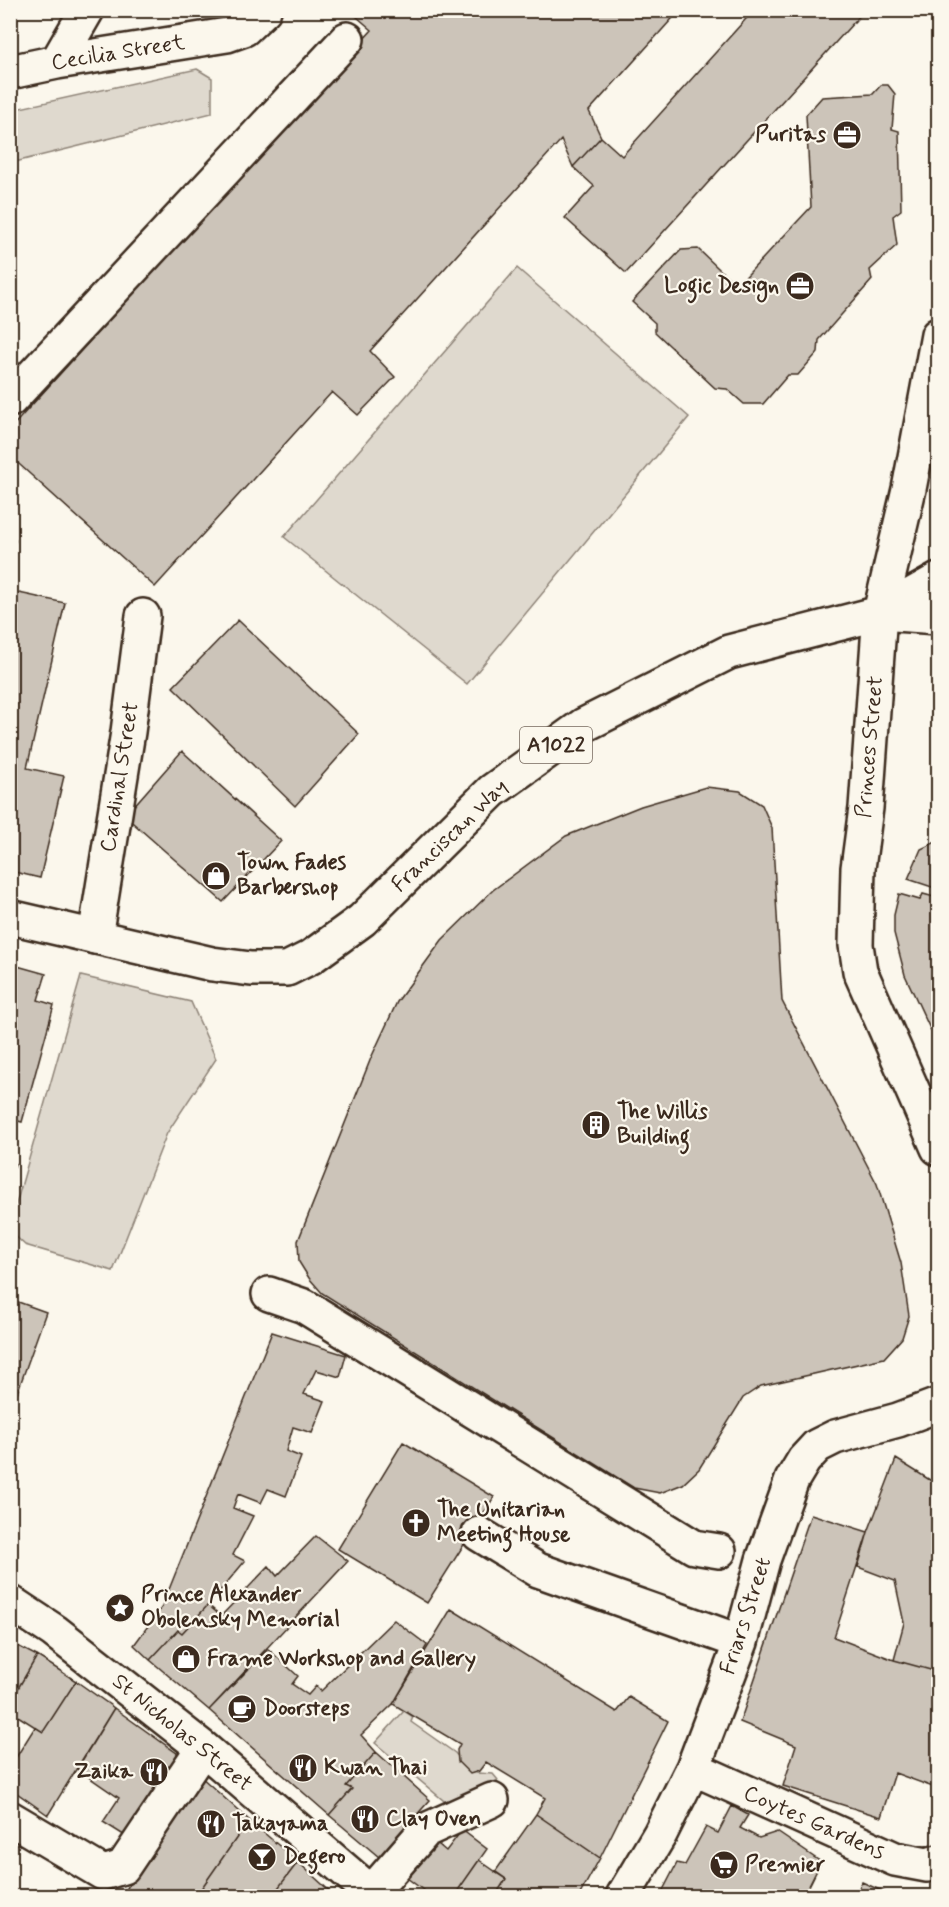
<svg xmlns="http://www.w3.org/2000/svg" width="949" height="1907" viewBox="0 0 949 1907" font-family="Mynerve,sans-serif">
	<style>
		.green { fill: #dfd9ce; stroke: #8d8276; stroke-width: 1.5 }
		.building { fill: #ccc4b9; stroke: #3b2a1e; stroke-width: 1.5 }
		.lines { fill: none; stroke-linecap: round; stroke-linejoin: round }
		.minor-casing { stroke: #3b2a1e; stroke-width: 38 }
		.major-casing { stroke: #3b2a1e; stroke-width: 38 }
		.minor { stroke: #fbf7ec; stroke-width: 33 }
		.major { stroke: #fbf7ec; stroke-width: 33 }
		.labels { text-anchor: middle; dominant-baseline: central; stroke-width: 4.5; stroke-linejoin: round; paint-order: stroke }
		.shield { fill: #fbf7ec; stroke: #75685c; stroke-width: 1.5 }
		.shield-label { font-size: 21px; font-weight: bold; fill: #3b2a1e }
		.street-label { font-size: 22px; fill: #3b2a1e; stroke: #fbf7ec }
		.poi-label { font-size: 22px; font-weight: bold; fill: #3b2a1e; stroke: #fbf7ec; text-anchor: start }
	</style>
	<rect width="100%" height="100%" fill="#fbf7ec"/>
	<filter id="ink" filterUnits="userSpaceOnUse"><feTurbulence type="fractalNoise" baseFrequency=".0167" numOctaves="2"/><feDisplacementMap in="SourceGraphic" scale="12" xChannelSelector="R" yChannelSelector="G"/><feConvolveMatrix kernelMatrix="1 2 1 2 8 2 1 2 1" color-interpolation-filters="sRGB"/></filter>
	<g filter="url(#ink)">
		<path class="green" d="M 197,69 L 212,78 L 212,113 L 11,163 L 11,110 Z
			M 517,268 L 689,417 L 467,684 L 284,537 Z
			M 81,976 L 191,1002 L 216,1059 L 167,1133 L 113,1271 L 25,1245 L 11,1232 L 11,1222 Z
			M 404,1711 L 413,1717 L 411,1722 L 455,1753 L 467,1767 L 476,1773 L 493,1774 L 498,1780 L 449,1805 L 375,1743 Z"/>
		<path class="building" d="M 349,10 L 680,10 L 589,111 L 601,137 L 573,167 L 561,140 L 370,351 L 395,377 L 358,415 L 332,392 L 155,587 L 10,456 L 10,429 L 372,30 Z
			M 754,10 L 865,10 L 626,273 L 565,218 L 594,186 L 573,167 L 601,137 L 622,156 Z
			M 881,85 L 888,85 L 895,94 L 892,129 L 899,131 L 901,210 L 893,216 L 897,245 L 870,270 L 872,280 L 819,340 L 818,352 L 798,375 L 788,375 L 763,404 L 744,404 L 727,389 L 715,388 L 655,332 L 655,323 L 632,302 L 681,250 L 698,249 L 737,286 L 811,207 L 806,115 L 822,97 L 873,94 Z
			M 10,539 L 15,540 L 10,562 Z
			M 10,591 L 65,603 L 27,768 L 64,776 L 40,878 L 10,871 Z
			M 238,620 L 359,734 L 295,806 L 173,687 Z
			M 182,751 L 281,841 L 223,902 L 125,816 Z
			M 706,787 L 740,791 L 762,805 L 772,828 L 782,1001 L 877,1184 L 901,1263 L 909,1316 L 902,1338 L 884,1358 L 761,1386 L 743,1398 L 699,1469 L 683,1484 L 660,1493 L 634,1488 L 322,1293 L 309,1278 L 299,1262 L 298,1241 L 371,1058 L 397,1002 L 442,940 L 493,890 L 566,836 L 641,806 Z
			M 938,841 L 938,889 L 908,879 L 921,849 Z
			M 899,894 L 920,900 L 923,894 L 938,898 L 938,1046 L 905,975 L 894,933 L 894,915 Z
			M 10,964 L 46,974 L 38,1000 L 54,1005 L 22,1122 L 10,1119 Z
			M 10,1162 L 15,1163 L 10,1180 Z
			M 10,1299 L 46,1312 L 10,1413 Z
			M 272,1332 L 346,1355 L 340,1377 L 316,1370 L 304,1394 L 325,1401 L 312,1433 L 293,1427 L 286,1451 L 301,1457 L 286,1496 L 268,1489 L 261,1503 L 238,1494 L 233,1508 L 253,1516 L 233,1555 L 245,1561 L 208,1605 L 182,1633 L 178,1630 L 150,1660 L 134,1645 L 162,1607 Z
			M 403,1442 L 494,1497 L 427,1603 L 338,1549 Z
			M 896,1459 L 938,1485 L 938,1672 L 894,1660 L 904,1623 L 895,1581 L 858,1567 L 868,1532 Z
			M 811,1514 L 868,1532 L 834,1637 L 894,1660 L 938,1672 L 938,1789 L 895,1773 L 881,1817 L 783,1786 L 796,1745 L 740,1722 Z
			M 316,1536 L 348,1561 L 209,1710 L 150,1660 L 178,1630 L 182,1633 L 208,1605 L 221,1616 L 269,1566 L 277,1576 Z
			M 451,1609 L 617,1712 L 629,1697 L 668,1721 L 600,1858 L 536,1814 L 545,1798 L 486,1762 L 479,1771 L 470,1774 L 458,1762 L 457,1750 L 460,1744 L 393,1704 Z
			M 394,1620 L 427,1645 L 393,1704 L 361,1735 L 376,1752 L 346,1786 L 352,1789 L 329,1815 L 209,1710 L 268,1649 L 298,1676 L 292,1684 L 308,1695 L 316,1686 L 321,1691 Z
			M 10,1642 L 37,1656 L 10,1702 Z
			M 37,1656 L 76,1681 L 43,1732 L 10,1711 L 10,1702 Z
			M 76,1681 L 114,1708 L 48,1815 L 10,1788 L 10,1767 L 35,1727 L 43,1732 Z
			M 114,1708 L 185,1759 L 130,1839 L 103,1822 L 119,1798 L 77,1769 Z
			M 376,1752 L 430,1800 L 379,1857 L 329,1815 L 352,1789 L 346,1786 Z
			M 199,1775 L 249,1820 L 196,1896 L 122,1896 Z
			M 732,1806 L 748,1815 L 740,1828 L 759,1838 L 777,1832 L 821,1862 L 804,1896 L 667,1896 L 662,1892 L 677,1863 L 685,1865 L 706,1827 L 718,1833 Z
			M 536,1814 L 600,1858 L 579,1896 L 495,1896 L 506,1879 L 495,1872 Z
			M 249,1820 L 298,1862 L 272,1896 L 196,1896 Z
			M 411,1821 L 446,1851 L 462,1830 L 487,1849 L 454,1896 L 431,1896 L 379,1857 Z
			M 479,1860 L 506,1879 L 495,1896 L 454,1896 Z
			M 298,1862 L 334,1895 L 335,1896 L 272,1896 Z
			M 10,1878 L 15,1896 L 10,1896 Z
			M 862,1882 L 893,1896 L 855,1896 Z"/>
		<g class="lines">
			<g class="minor-casing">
				<path id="minor" d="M 57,62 L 87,10
					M 10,72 L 57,62 L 227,35 L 244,29 L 264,10
					M 10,400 L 347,39
					M 880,613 L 866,808 L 858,868 L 856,945 L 860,971 L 938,1148
					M 95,937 L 128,732 L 143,616
					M 269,1294 L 304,1306 L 694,1547 L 719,1551
					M 479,1534 L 538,1570 L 741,1642
					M 10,1602 L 54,1631 L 203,1748 L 375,1896
					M 693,1768 L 895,1859 L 927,1865 L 938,1862
					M 10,1818 L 103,1873 L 123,1867 L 203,1748
					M 371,1893 L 426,1830 L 492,1800
					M 623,1896 L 660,1834 L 693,1768 L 741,1642 L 763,1560 L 792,1480 L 804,1460 L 817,1446 L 835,1437 L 898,1420 L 938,1405"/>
			</g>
			<g class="major-casing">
				<path id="major" d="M 880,613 L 909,489 L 938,335
					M 880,613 L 938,617
					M 10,917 L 212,964 L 251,969 L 287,969 L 311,957 L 362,920 L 492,791 L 584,725 L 729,652 L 880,613 L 938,580"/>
			</g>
			<use href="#minor" class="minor"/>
			<use href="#major" class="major"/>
		</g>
	</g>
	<defs>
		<g id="office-disc" transform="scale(1.5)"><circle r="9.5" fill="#3b2a1e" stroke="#fbf7ec"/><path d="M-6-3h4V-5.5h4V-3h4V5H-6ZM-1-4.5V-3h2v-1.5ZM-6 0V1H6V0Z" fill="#fff"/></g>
		<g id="shop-disc" transform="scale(1.5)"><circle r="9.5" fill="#3b2a1e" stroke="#fbf7ec"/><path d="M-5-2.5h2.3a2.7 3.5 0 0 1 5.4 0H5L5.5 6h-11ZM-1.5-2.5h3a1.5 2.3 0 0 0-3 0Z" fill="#fff"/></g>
		<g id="building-disc" transform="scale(1.5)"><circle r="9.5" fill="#3b2a1e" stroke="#fbf7ec"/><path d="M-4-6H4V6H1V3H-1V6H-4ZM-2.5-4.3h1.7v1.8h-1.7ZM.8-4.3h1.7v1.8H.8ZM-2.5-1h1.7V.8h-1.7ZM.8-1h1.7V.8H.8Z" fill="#fff"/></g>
		<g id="church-disc" transform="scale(1.5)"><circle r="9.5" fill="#3b2a1e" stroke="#fbf7ec"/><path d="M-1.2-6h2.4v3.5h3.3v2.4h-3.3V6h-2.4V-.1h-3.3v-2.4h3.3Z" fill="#fff"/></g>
		<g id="sight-disc" transform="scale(1.5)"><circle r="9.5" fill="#3b2a1e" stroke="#fbf7ec"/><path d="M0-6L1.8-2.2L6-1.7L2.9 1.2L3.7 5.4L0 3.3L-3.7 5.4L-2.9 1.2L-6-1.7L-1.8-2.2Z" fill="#fff"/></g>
		<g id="cafe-disc" transform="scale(1.5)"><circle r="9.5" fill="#3b2a1e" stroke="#fbf7ec"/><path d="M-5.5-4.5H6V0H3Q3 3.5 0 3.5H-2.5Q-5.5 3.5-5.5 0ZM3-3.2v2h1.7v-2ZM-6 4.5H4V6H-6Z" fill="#fff"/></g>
		<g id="restaurant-disc" transform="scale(1.5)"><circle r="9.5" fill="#3b2a1e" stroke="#fbf7ec"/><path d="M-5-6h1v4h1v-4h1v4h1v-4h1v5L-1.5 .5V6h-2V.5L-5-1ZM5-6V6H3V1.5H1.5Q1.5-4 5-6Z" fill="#fff"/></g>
		<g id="bar-disc" transform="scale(1.5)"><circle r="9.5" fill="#3b2a1e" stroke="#fbf7ec"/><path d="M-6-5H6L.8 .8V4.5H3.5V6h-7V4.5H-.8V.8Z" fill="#fff"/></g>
		<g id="supermarket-disc" transform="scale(1.5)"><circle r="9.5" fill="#3b2a1e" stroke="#fbf7ec"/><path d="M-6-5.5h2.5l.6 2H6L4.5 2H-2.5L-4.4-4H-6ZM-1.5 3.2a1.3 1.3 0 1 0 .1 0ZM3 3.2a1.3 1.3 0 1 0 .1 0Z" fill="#fff"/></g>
	</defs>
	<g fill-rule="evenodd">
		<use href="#office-disc" x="847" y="135"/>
		<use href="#office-disc" x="800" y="286"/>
		<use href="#shop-disc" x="216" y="876"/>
		<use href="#building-disc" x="596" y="1125"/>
		<use href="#church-disc" x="416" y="1523"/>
		<use href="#sight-disc" x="120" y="1608"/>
		<use href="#shop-disc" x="186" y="1659"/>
		<use href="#cafe-disc" x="242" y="1709"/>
		<use href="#restaurant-disc" x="303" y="1768"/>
		<use href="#restaurant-disc" x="154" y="1772"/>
		<use href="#restaurant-disc" x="365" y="1819"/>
		<use href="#restaurant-disc" x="211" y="1824"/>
		<use href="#bar-disc" x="262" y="1857"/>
		<use href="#supermarket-disc" x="724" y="1865"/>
	</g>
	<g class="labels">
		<rect class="shield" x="520" y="727" width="72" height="36" rx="4.5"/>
		<g class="shield-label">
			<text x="556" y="745">A1022</text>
		</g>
		<g class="street-label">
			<text transform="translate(118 53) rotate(-9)">Cecilia Street</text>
			<text transform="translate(870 747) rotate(-85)">Princes Street</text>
			<text transform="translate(120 777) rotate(-81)">Cardinal Street</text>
			<text transform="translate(450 836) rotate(-44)">Franciscan Way</text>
			<text transform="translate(746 1616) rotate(-72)">Friars Street</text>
			<text transform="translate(182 1733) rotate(39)">St Nicholas Street</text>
			<text transform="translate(814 1823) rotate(24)">Coytes Gardens</text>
		</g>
		<g class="poi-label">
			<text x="826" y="135" text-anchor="end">Puritas</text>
			<text x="779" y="286" text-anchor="end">Logic Design</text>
			<text x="237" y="863">Town Fades<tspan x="237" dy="25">Barbershop</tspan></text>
			<text x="617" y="1112">The Willis<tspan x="617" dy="25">Building</tspan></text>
			<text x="437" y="1510">The Unitarian<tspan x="437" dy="25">Meeting House</tspan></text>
			<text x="141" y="1595">Prince Alexander<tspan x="141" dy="25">Obolensky Memorial</tspan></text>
			<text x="207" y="1659">Frame Workshop and Gallery</text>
			<text x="263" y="1709">Doorsteps</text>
			<text x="324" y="1768">Kwan Thai</text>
			<text x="133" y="1772" text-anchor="end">Zaika</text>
			<text x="386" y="1819">Clay Oven</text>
			<text x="232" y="1824">Takayama</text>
			<text x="283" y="1857">Degero</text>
			<text x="745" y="1865">Premier</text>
		</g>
	</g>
	<rect width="949" height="1907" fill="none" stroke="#fbf7ec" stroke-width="36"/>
	<rect x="18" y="18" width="913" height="1871" fill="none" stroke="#3b2a1e" stroke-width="2" filter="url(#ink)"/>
</svg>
